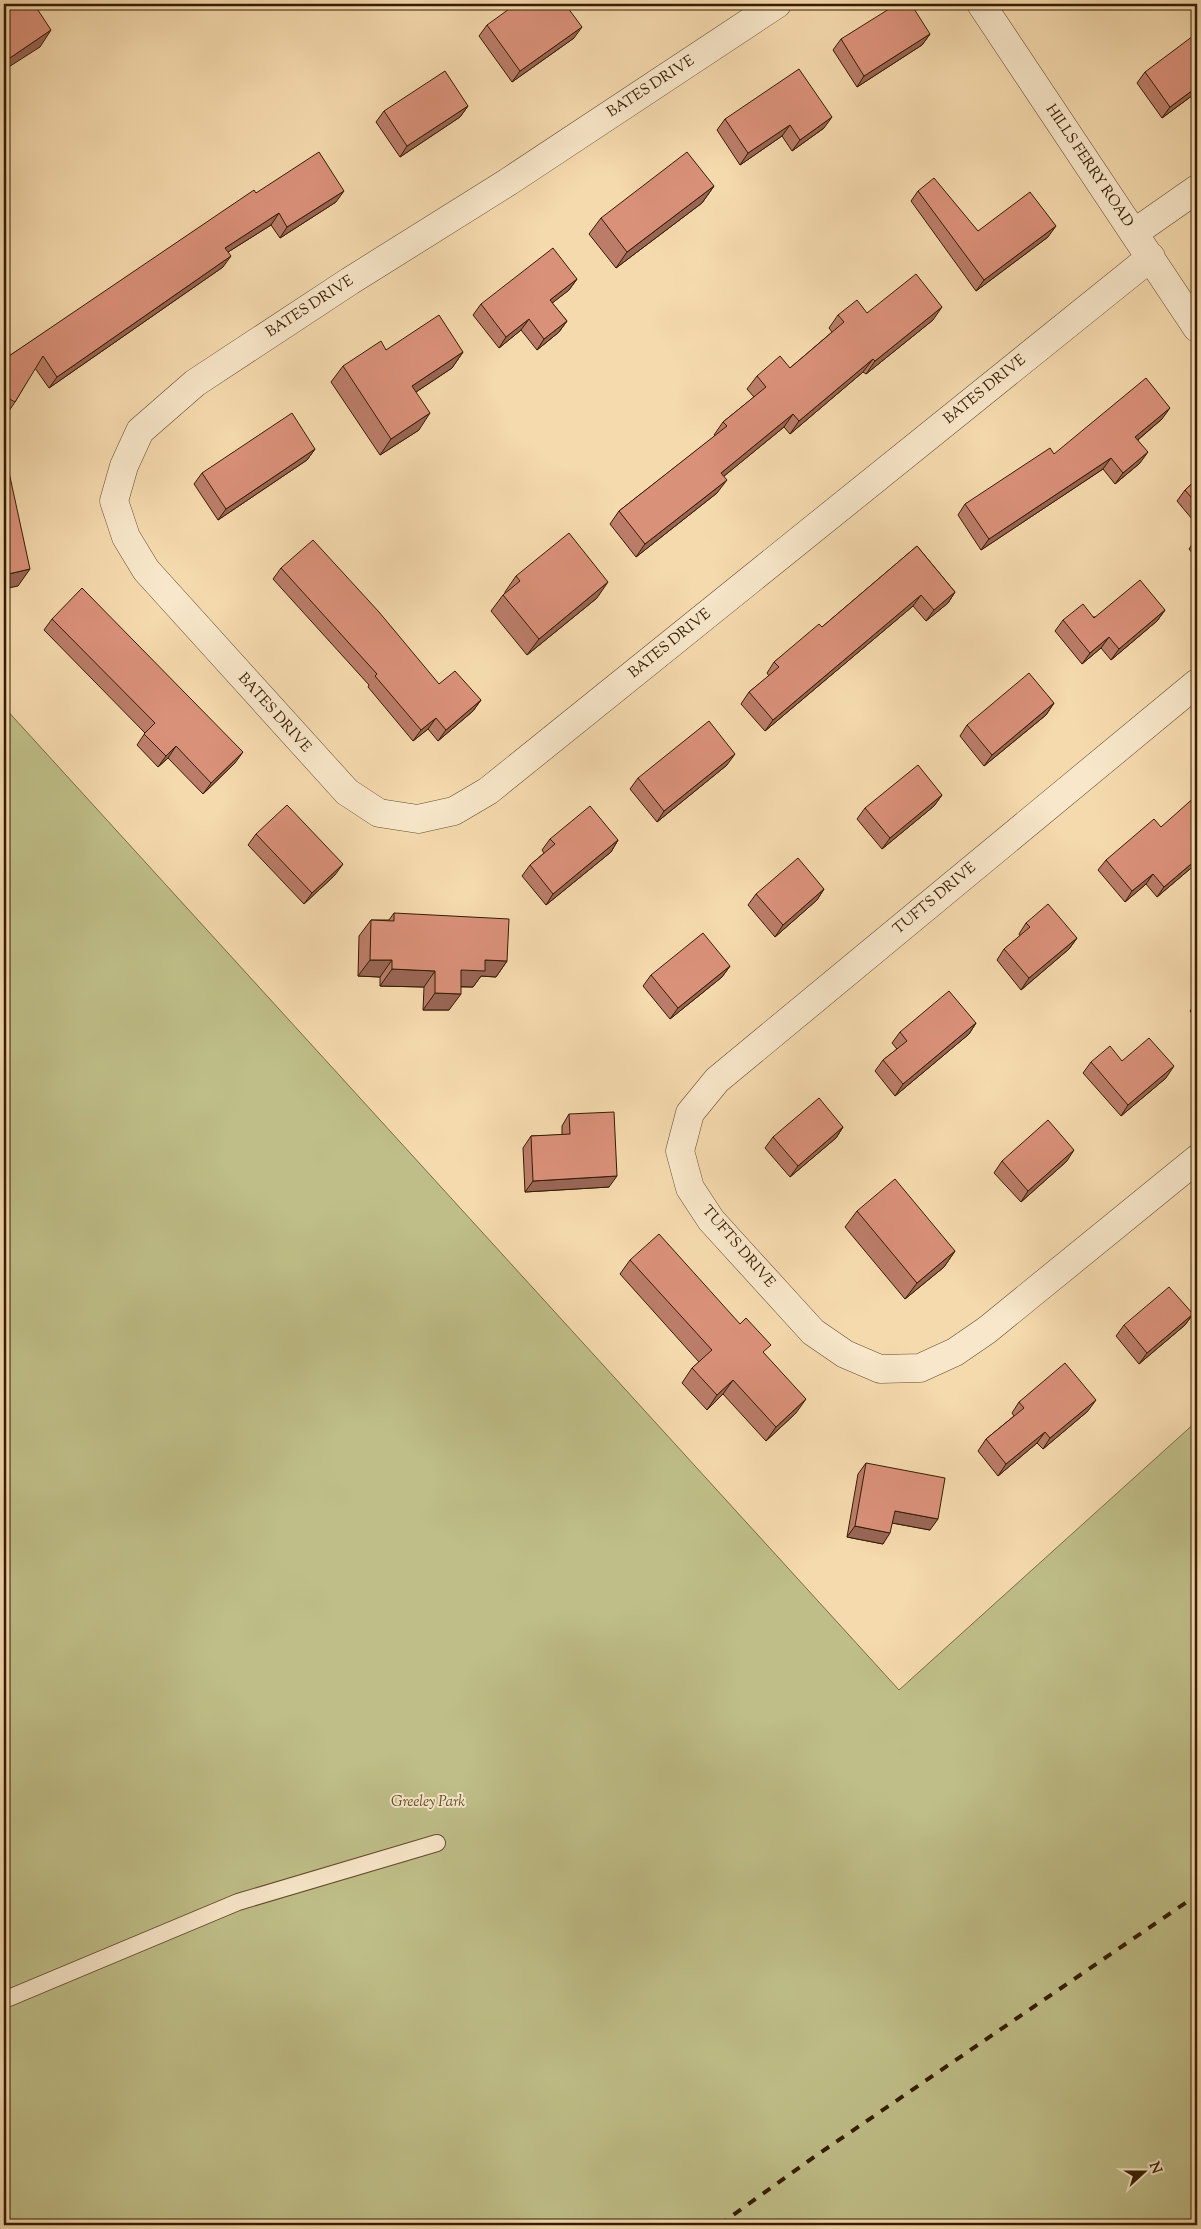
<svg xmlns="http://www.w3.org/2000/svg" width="1201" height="2229" viewBox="0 0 1201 2229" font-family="'Sorts Mill Goudy',serif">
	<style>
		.green { fill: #bfbe88; stroke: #7a6d44 }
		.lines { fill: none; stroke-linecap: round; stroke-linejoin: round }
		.lane-casing { stroke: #654c2c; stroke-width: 18 }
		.street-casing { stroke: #654c2c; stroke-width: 29 }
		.lane { stroke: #f8e7ca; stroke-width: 16 }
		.street { stroke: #f8e7ca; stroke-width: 28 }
		.rail { stroke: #351c00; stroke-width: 4; stroke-dasharray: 9 9; stroke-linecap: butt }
		.wall { fill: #bb7d69; stroke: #351c00 }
		.shaded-wall { fill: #965; stroke: #351c00 }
		.building { fill: #da917a; stroke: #351c00 }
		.labels { text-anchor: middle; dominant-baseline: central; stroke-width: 4; stroke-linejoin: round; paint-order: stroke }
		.street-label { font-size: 15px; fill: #351c00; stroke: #f8e7ca }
		.park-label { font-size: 15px; font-style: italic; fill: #5e4d29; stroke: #f8e7ca }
	</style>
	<rect width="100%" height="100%" fill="#f5daae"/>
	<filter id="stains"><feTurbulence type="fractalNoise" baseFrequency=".004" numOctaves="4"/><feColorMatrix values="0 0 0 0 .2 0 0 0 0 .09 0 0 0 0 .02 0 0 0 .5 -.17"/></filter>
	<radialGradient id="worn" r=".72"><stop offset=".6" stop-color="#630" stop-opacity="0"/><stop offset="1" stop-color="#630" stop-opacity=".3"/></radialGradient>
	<path class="green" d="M 4,707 L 899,1690 L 1197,1421 L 1197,2225 L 4,2225 Z"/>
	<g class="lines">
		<g class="lane-casing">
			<path id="lane" d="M 4,2000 L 238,1902 L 437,1843"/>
		</g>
		<g class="street-casing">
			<path id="street" d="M 777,4 L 508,182 L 350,281 L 195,383 L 140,431 L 124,466 L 114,501 L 126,537 L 146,570 L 347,792 L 379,813 L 418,819 L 454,811 L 488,791 L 1151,257
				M 981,4 L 1197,328
				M 1134,233 L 1197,189
				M 1197,683 L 717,1080 L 690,1113 L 680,1151 L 690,1188 L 711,1220 L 813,1332 L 845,1354 L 880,1369 L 920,1368 L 955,1352 L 987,1330 L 1197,1159"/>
		</g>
		<use href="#lane" class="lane"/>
		<use href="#street" class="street"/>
		<path class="rail" d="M 719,2225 L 817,2155 L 1197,1895"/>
	</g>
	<path class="wall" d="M 487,25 L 574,38 L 512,82 L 479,36 Z
		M 930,34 L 922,45 L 857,87 L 833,50 L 841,39 Z
		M 1145,72 L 1197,92 L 1162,118 L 1137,83 Z
		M 468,106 L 460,117 L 400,157 L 376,122 L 384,111 Z
		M 725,119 L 824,128 L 792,151 L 782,136 L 740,165 L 717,130 Z
		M 714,186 L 702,203 L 616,268 L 589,234 L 601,218 Z
		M 918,191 L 978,231 L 1048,237 L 976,291 L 911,201 Z
		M 256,193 L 336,202 L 280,238 L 271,225 L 228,252 L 223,267 L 49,388 L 35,368 L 15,402 L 7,414 L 4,412 L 4,357 L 6,358 Z
		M 577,279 L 569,290 L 552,303 L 567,321 L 559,332 L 537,350 L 521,330 L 499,348 L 473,315 L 481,304 Z
		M 867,313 L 933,320 L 866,374 L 863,372 L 790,434 L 784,427 L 724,476 L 717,493 L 636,557 L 610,524 L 619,511 L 715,436 L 714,435 L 723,422 L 754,397 L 747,389 L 757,376 L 790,368 L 832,332 L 829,328 L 838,315 Z
		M 386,350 L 463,352 L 452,368 L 416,392 L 419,430 L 380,455 L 331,382 L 343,366 Z
		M 1162,419 L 1138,440 L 1140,463 L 1115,484 L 1103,469 L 981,550 L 958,515 L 965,504 L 1054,454 Z
		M 315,449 L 307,460 L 218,520 L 194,484 L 202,473 Z
		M 1197,479 L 1197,525 L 1177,501 L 1185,490 Z
		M 1197,537 L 1197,559 L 1189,549 Z
		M 917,546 L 955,592 L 948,603 L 926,621 L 913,606 L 765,731 L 741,704 L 749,692 L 769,676 L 767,673 L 774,662 L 822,627 Z
		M 281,568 L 439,684 L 481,700 L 473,711 L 438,741 L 428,729 L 413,741 L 368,687 L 369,685 L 273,579 Z
		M 516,576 L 597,598 L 527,655 L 491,611 L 503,595 L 505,593 L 505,592 Z
		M 1165,610 L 1157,621 L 1111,660 L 1101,648 L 1082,664 L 1055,631 L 1063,620 Z
		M 52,619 L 235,763 L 203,794 L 168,758 L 158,767 L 137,745 L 145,733 L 44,630 Z
		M 1054,703 L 1046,715 L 984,766 L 960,736 L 967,725 Z
		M 727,765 L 657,822 L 630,789 L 638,778 Z
		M 942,795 L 934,806 L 882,849 L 857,819 L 865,808 Z
		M 1161,827 L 1197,863 L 1157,897 L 1146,884 L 1125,902 L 1098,870 L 1106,860 Z
		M 256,834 L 335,875 L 304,904 L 248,845 Z
		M 550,839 L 618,840 L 611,852 L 546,905 L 522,876 L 530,865 L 544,853 L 542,850 Z
		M 824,889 L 817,900 L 775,937 L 748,905 L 756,894 Z
		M 394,913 L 507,961 L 496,977 L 481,976 L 473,987 L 461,987 L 449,1010 L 423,1010 L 424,987 L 380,986 L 380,977 L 358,976 L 359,936 L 371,920 L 389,920 Z
		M 1026,923 L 1077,938 L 1069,949 L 1021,990 L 997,960 L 1004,949 L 1020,936 L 1019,934 Z
		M 730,966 L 722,977 L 670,1019 L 643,986 L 651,975 Z
		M 1197,1001 L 1197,1020 L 1190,1011 Z
		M 976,1023 L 969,1034 L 895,1096 L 875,1071 L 883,1060 L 897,1049 L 892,1043 L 900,1032 Z
		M 1122,1061 L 1166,1078 L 1121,1116 L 1083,1073 L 1091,1062 Z
		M 569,1114 L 609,1187 L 525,1192 L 523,1148 L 531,1136 L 562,1135 L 562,1126 Z
		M 843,1127 L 836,1138 L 790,1177 L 765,1148 L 773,1137 Z
		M 1002,1161 L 1067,1161 L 1021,1202 L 994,1173 Z
		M 857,1211 L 955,1251 L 944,1267 L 905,1299 L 845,1227 Z
		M 630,1260 L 764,1353 L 796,1413 L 766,1441 L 723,1394 L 707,1410 L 682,1383 L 692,1368 L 699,1362 L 620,1274 Z
		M 1193,1314 L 1185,1325 L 1139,1364 L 1116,1336 L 1124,1325 Z
		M 1019,1402 L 1088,1411 L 1043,1449 L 1037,1443 L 998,1476 L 978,1451 L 986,1439 L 1014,1416 L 1012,1413 Z
		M 866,1463 L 930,1530 L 892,1523 L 883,1544 L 847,1537 L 858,1474 Z"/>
	<path class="shaded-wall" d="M 582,27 L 574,38 L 512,82 L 520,71 Z
		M 51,30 L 40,47 L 4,70 L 4,62 Z
		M 930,34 L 922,45 L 857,87 L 864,76 Z
		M 1197,87 L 1197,92 L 1162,118 L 1170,107 Z
		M 468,106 L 460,117 L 400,157 L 407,146 Z
		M 832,117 L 824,128 L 792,151 L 800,140 Z
		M 790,125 L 782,136 L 740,165 L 748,153 Z
		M 714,186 L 702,203 L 616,268 L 627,252 Z
		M 344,191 L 336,202 L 280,238 L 287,227 Z
		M 279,213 L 271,225 L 217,259 L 225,248 Z
		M 1056,226 L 1048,237 L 976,291 L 984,280 Z
		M 231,256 L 223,267 L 49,388 L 57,377 Z
		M 577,279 L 569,290 L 542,311 L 550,300 Z
		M 942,307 L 933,320 L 866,374 L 875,361 Z
		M 529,319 L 521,330 L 499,348 L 506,337 Z
		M 567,321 L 559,332 L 537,350 L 544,339 Z
		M 463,352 L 452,368 L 401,402 L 412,386 Z
		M 873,359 L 863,372 L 790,434 L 799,421 Z
		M 1170,408 L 1162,419 L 1128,448 L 1135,437 Z
		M 430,413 L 419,430 L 380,455 L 391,439 Z
		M 793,414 L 784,427 L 712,486 L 721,473 Z
		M 315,449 L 307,460 L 218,520 L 226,509 Z
		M 1148,452 L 1140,463 L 1115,484 L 1123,473 Z
		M 1111,458 L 1103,469 L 981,550 L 989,539 Z
		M 727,480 L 717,493 L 636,557 L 645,544 Z
		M 30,569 L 18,586 L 4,589 L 4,575 Z
		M 608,582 L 597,598 L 527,655 L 539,639 Z
		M 955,592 L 948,603 L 926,621 L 934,610 Z
		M 921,595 L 913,606 L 765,731 L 773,720 Z
		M 1165,610 L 1157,621 L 1111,660 L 1119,649 Z
		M 1109,637 L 1101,648 L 1082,664 L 1090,653 Z
		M 481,700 L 473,711 L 438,741 L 446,730 Z
		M 1054,703 L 1046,715 L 984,766 L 992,755 Z
		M 436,718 L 428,729 L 413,741 L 421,730 Z
		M 176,746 L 168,758 L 158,767 L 166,756 Z
		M 243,752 L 235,763 L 203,794 L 211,783 Z
		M 735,754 L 727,765 L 657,822 L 664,811 Z
		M 942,795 L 934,806 L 882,849 L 890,838 Z
		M 618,840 L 611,852 L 546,905 L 553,894 Z
		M 1197,859 L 1197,863 L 1157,897 L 1164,887 Z
		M 343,864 L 335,875 L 304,904 L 312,893 Z
		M 1153,874 L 1146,884 L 1125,902 L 1132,891 Z
		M 824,889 L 817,900 L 775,937 L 783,925 Z
		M 1077,938 L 1069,949 L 1021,990 L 1029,978 Z
		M 370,960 L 392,960 L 380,977 L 358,976 Z
		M 485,960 L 507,961 L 496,977 L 481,976 L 473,987 L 450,986 L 461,970 Z
		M 730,966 L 722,977 L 670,1019 L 678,1008 Z
		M 392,969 L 435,971 L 424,987 L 380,986 Z
		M 435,993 L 461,994 L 449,1010 L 423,1010 Z
		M 976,1023 L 969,1034 L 895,1096 L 903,1084 Z
		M 1174,1066 L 1166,1078 L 1121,1116 L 1128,1105 Z
		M 843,1127 L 836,1138 L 790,1177 L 798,1166 Z
		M 1074,1150 L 1067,1161 L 1021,1202 L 1028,1191 Z
		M 617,1176 L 609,1187 L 525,1192 L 533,1181 Z
		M 955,1251 L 944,1267 L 905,1299 L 917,1283 Z
		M 1193,1314 L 1185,1325 L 1139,1364 L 1147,1353 Z
		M 733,1380 L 723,1394 L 707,1410 L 717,1395 Z
		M 806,1399 L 796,1413 L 766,1441 L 776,1427 Z
		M 1096,1400 L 1088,1411 L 1043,1449 L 1050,1438 Z
		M 1045,1432 L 1037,1443 L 998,1476 L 1006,1464 Z
		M 895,1511 L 938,1519 L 930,1530 L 887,1522 Z
		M 855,1526 L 890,1533 L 883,1544 L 847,1537 Z"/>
	<path class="building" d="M 4,4 L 34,4 L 51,30 L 4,62 Z
		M 516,4 L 565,4 L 582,27 L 520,71 L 487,25 Z
		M 897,4 L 911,4 L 930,34 L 864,76 L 841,39 Z
		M 1197,33 L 1197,87 L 1170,107 L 1145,72 Z
		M 799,69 L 832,117 L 800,140 L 790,125 L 748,153 L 725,119 Z
		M 445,71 L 468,106 L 407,146 L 384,111 Z
		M 319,152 L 344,191 L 287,227 L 279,213 L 225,248 L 231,256 L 57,377 L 43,356 L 15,402 L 4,396 L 4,357 L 6,358 L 254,190 L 256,193 Z
		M 687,152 L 714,186 L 627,252 L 601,218 Z
		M 934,178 L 978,231 L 1030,192 L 1056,226 L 984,280 L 918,191 Z
		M 553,248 L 577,279 L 550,300 L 567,321 L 544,339 L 529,319 L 506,337 L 481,304 Z
		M 916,274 L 942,307 L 875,361 L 873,359 L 799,421 L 793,414 L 721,473 L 727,480 L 645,544 L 619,511 L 727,426 L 723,422 L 766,387 L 757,376 L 780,356 L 790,368 L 844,322 L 838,315 L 857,300 L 867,313 Z
		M 439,315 L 463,352 L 412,386 L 430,413 L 391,439 L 343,366 L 381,341 L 386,350 Z
		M 1146,378 L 1170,408 L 1135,437 L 1148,452 L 1123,473 L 1111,458 L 989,539 L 965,504 L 1050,448 L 1054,454 Z
		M 292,413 L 315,449 L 226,509 L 202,473 Z
		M 7,463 L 30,569 L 4,575 L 4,464 Z
		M 1197,479 L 1197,504 L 1185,490 Z
		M 569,533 L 608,582 L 539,639 L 503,595 L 520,581 L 516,576 Z
		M 313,540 L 379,612 L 439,684 L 455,671 L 481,700 L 446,730 L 436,718 L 421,730 L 375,676 L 377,674 L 281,568 Z
		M 917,546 L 955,592 L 934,610 L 921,595 L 773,720 L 749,692 L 779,667 L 774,662 L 819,624 L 822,627 Z
		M 1140,580 L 1165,610 L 1119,649 L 1109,637 L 1090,653 L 1063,620 L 1083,604 L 1094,618 Z
		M 82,588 L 243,752 L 211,783 L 176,746 L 166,756 L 144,734 L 155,723 L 52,619 Z
		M 1029,673 L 1054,703 L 992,755 L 967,725 Z
		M 709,721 L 735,754 L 664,811 L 638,778 Z
		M 918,765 L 942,795 L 890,838 L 865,808 Z
		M 1197,795 L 1197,839 L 1196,840 L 1197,841 L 1197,859 L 1164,887 L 1153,874 L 1132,891 L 1106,860 L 1154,819 L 1161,827 Z
		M 287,805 L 343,864 L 312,893 L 256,834 Z
		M 590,806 L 618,840 L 553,894 L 530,865 L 555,844 L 550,839 Z
		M 798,858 L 824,889 L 783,925 L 756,894 Z
		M 1048,904 L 1077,938 L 1029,978 L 1004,949 L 1030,927 L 1026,923 Z
		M 394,913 L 509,919 L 507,961 L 485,960 L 485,971 L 461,970 L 461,994 L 435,993 L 435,971 L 392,969 L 392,960 L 370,960 L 371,920 L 394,921 Z
		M 703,933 L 730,966 L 678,1008 L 651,975 Z
		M 949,991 L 976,1023 L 903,1084 L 883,1060 L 907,1041 L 900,1032 Z
		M 1149,1038 L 1174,1066 L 1128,1105 L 1091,1062 L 1110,1046 L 1122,1061 Z
		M 819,1098 L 843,1127 L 798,1166 L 773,1137 Z
		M 614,1112 L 617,1176 L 533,1181 L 531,1136 L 570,1134 L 569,1114 Z
		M 1048,1120 L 1074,1150 L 1028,1191 L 1002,1161 Z
		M 895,1179 L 955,1251 L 917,1283 L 857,1211 Z
		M 659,1234 L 740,1324 L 746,1318 L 771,1345 L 763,1352 L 806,1399 L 776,1427 L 733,1380 L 717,1395 L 692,1368 L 712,1350 L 630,1260 Z
		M 1169,1287 L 1193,1314 L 1147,1353 L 1124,1325 Z
		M 1065,1363 L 1096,1400 L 1050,1438 L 1045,1432 L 1006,1464 L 986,1439 L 1024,1408 L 1019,1402 Z
		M 866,1463 L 945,1478 L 938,1519 L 895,1511 L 890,1533 L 855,1526 Z"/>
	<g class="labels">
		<g class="street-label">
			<text transform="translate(651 87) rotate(-33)">BATES DRIVE</text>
			<text transform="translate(1089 166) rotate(56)">HILLS FERRY ROAD</text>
			<text transform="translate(310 307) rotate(-33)">BATES DRIVE</text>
			<text transform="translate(985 390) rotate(-39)">BATES DRIVE</text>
			<text transform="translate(670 644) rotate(-39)">BATES DRIVE</text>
			<text transform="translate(274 713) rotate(48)">BATES DRIVE</text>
			<text transform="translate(935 899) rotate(-40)">TUFTS DRIVE</text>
			<text transform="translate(738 1247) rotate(49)">TUFTS DRIVE</text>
		</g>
		<g class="park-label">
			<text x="428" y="1802">Greeley Park</text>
		</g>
	</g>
	<rect width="1201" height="2229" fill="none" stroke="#f5daae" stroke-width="20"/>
	<rect x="5" y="5" width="1191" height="2219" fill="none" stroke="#351c00" stroke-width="2.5"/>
	<rect x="10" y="10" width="1181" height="2209" fill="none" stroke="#351c00"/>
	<g transform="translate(1144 2172) rotate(69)" stroke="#f8e7ca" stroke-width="4" paint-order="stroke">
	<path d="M0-4L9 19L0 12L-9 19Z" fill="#351c00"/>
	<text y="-8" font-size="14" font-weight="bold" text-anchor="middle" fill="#351c00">N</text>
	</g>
	<rect width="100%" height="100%" filter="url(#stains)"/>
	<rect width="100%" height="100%" fill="url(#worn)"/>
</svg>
